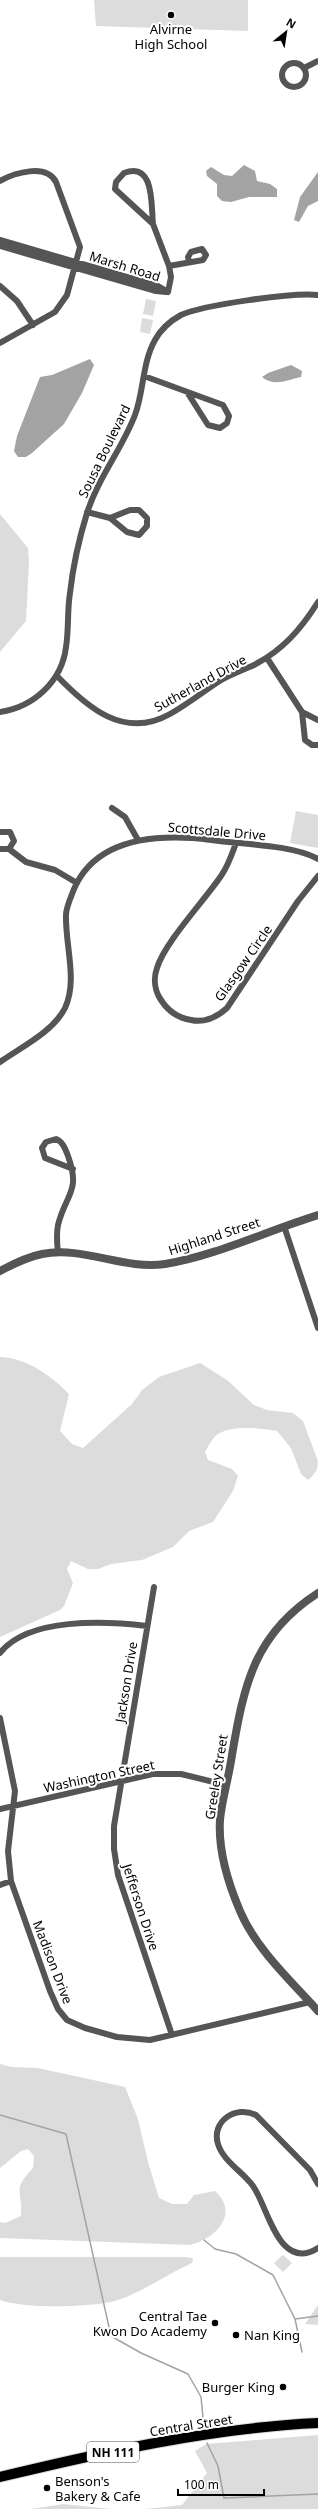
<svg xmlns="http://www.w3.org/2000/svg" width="318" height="2509" viewBox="0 0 318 2509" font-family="'Noto Sans',sans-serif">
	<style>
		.green { fill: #dcdcdc }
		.water { fill: #a3a3a3 }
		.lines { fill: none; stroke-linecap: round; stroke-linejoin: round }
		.stream { stroke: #a3a3a3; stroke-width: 1.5 }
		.primary-casing { stroke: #dbdbdb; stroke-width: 12 }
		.minor { stroke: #555; stroke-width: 6 }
		.tertiary { stroke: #555; stroke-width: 8 }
		.primary { stroke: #000; stroke-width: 10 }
		.poi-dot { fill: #000; stroke: #fff; stroke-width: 1.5 }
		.labels { text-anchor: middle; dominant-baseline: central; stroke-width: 4; stroke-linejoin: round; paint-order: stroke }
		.shield { fill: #fff; stroke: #4c4c4c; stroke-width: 1 }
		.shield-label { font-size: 12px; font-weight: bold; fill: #000 }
		.poi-label { font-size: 13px; fill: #000; stroke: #fff; text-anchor: end }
		.street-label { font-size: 13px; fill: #000; stroke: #fff }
	</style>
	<rect width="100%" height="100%" fill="#fff"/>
	<path class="green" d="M 94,0 L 248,0 L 248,31 L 96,26 Z
		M 146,299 L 156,301 L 153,316 L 143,314 Z
		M 142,318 L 153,320 L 150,334 L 140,332 Z
		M 0,514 L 28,548 L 29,562 L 26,621 L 0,652 Z
		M 296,811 L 318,815 L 318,848 L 290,843 Z
		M 0,1357 C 27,1358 50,1375 69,1394 L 60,1431 L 72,1444 L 83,1448 L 132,1404 L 142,1390 L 159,1377 L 200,1363 L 227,1380 L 254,1405 L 267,1410 L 293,1413 L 303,1421 L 318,1461 C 318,1470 315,1474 308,1480 L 301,1474 L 291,1448 L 277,1431 C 261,1428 232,1425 218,1434 C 212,1438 208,1447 205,1452 L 208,1460 L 232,1469 L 238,1476 L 233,1491 L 213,1522 L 189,1531 L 173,1547 L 142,1560 L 111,1564 L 98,1569 L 88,1569 L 71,1561 L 67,1569 L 73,1583 L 64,1606 L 60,1610 L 0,1637 Z
		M 0,2064 L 11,2067 L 38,2068 L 125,2087 L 138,2119 L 148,2162 L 159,2198 L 172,2204 L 187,2204 L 194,2195 L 215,2191 C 240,2213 216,2239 190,2245 L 0,2238 L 0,2222 L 5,2223 L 21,2216 C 23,2189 11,2191 33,2168 L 34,2156 L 28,2149 L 21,2151 L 0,2168 Z
		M 283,2255 L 292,2263 L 283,2272 L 274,2263 Z
		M 0,2257 L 185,2257 L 193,2258 L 192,2263 C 167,2274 146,2290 121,2299 C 98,2308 23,2309 0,2300 Z
		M 318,2305 L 318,2325 L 305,2324 Z
		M 318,2435 L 318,2509 L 146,2509 L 182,2505 L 207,2473 L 195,2451 L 206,2444 Z
		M 63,2504 L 111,2509 L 31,2509 Z"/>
	<path class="water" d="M 244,165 L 255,171 L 257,181 L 270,184 L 277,189 L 277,197 L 249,197 L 231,202 L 222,201 L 217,196 L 217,184 L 207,176 L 206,171 L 211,167 L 224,175 L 232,176 Z
		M 318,172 L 318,201 L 308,206 L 299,222 L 294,220 L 300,197 Z
		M 90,359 L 94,365 L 82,393 L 64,424 L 32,453 L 26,457 L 18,457 L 14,451 L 17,436 L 40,377 L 52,375 Z
		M 291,365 L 302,371 L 301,377 C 287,380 274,387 262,377 L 268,373 Z"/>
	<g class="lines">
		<path class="stream" d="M 0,2115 L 66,2134 L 111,2336 L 141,2353 L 188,2374 L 201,2397 L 204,2428
			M 204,2240 L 215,2249 L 236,2254 L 273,2275 L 295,2319 L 302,2352
			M 295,2319 L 318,2316
			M 207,2443 L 218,2466 L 224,2498 L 318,2494"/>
		<g class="primary-casing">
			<path id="primary" d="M 0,2477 C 104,2452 211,2428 318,2423"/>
		</g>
		<path class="minor" d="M282 75a12 12 0 1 1 24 0a12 12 0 1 1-24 0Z
			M 304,68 L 318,61
			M 0,181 C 14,173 46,163 56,182 L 80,247 L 67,295 L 55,312 L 0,343
			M 153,224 C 151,206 155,161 124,173 L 116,182 L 115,189 L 153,224 L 169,266 L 171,277 L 168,292
			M 0,240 L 158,286 L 168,292
			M 0,246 L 156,291 L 166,292
			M 169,266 L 203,260 L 206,255 L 202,249 L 191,252 L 188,257 L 189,262
			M 0,286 L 17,301 L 33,325
			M 144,376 L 223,405 L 229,416 L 227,423 L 220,428 L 208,425 L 187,392
			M 87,512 L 110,518 L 127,532 L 139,535 L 147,526 L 147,518 L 139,510 L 130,510 L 110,518
			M 267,658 L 302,712 L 305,740 L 312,745 L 318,745
			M 57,676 C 87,707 124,740 170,714 C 188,704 204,691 221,680 C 232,674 243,670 254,665 C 283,650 301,629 318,602
			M 0,712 C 34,707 62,681 66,647 C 69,629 67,611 70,593 C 73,566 79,539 87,513 C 98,478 122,449 135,415 C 144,391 142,363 155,340 C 161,329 170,321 181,315 C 203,305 294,292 318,295
			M 302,712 L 318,720
			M 112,808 L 125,817 L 138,840
			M 0,832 L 10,832 L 14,841 L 9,849 L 0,849
			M 236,843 C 232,854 228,866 221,876 C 204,901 165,942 157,968 C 153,979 155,991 161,1000 C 168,1011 178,1018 191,1020 C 204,1023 217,1017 227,1008 L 298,901 L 318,876
			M 9,849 L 26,862 L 55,870 L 77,883
			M 0,1062 C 21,1047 53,1032 65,1008 C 78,980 65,945 66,915 C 66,907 71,897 74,889 C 97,836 162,834 211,840 C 240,844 294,845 318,859
			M 284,1226 L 318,1328
			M 58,1253 C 57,1243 56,1235 58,1225 C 66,1193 81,1192 68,1156 C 65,1148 63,1142 56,1139 L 46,1142 L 42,1148 L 45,1158 L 73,1169
			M 154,1587 L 114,1826 L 114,1849 L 118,1875 L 172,2035
			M 0,1653 C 28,1617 106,1621 147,1626
			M 0,1718 L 15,1791 L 8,1851 L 11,1881 L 50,1991 L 58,2009 L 67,2020 L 85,2028 L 117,2037 L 150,2040 L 310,2002
			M 0,1809 L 153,1774 L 181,1774 L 226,1785
			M 0,1885 L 11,1881
			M 318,2184 L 310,2170 L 256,2115 C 236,2105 211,2121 218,2144 C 223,2161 243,2172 253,2186 C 268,2207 279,2273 318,2248"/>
		<path class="tertiary" d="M 0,1271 C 13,1264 27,1257 42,1254 C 84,1246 123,1270 165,1264 C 215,1256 269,1230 318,1215
			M 318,1593 C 254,1634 244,1685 232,1755 C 229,1777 222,1798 220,1820 C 218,1851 228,1883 240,1911 C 256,1949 291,1981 318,2011"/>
		<use href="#primary" class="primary"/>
	</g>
	<g class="poi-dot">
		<circle cx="171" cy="15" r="4"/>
		<circle cx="215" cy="2323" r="4"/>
		<circle cx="236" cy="2335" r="4"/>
		<circle cx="283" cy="2387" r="4"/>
		<circle cx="47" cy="2488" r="4"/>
	</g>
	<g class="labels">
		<rect class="shield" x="87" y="2442" width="52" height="20" rx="3"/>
		<g class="shield-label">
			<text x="113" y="2452">NH 111</text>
		</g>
		<g class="poi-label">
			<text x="171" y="29" text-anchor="middle">Alvirne<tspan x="171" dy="15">High School</tspan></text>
			<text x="207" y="2316">Central Tae<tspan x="207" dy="15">Kwon Do Academy</tspan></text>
			<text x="244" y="2335" text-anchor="start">Nan King</text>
			<text x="275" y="2387">Burger King</text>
			<text x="55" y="2481" text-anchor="start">Benson's<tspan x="55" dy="15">Bakery &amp; Cafe</tspan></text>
		</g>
		<g class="street-label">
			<text transform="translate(125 266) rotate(17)">Marsh Road</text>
			<text transform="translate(104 451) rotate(-64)">Sousa Boulevard</text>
			<text transform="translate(200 683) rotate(-29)">Sutherland Drive</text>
			<text transform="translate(217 831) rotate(5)">Scottsdale Drive</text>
			<text transform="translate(243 963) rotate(-55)">Glasgow Circle</text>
			<text transform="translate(214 1236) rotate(-18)">Highland Street</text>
			<text transform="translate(126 1682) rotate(-81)">Jackson Drive</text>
			<text transform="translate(99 1776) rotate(-12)">Washington Street</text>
			<text transform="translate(216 1777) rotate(-81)">Greeley Street</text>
			<text transform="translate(141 1907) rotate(72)">Jefferson Drive</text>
			<text transform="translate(53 1962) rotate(69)">Madison Drive</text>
			<text transform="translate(191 2425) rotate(-9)">Central Street</text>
		</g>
	</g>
	<g transform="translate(286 32) rotate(30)" stroke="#ffffff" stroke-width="3" paint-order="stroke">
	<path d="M0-3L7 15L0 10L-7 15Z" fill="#000000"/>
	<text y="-6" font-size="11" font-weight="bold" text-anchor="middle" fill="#000000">N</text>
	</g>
	<path d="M178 2489v6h86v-6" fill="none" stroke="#000000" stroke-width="2"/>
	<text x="184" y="2489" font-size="12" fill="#000000" stroke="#ffffff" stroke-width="3" paint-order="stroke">100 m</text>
</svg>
